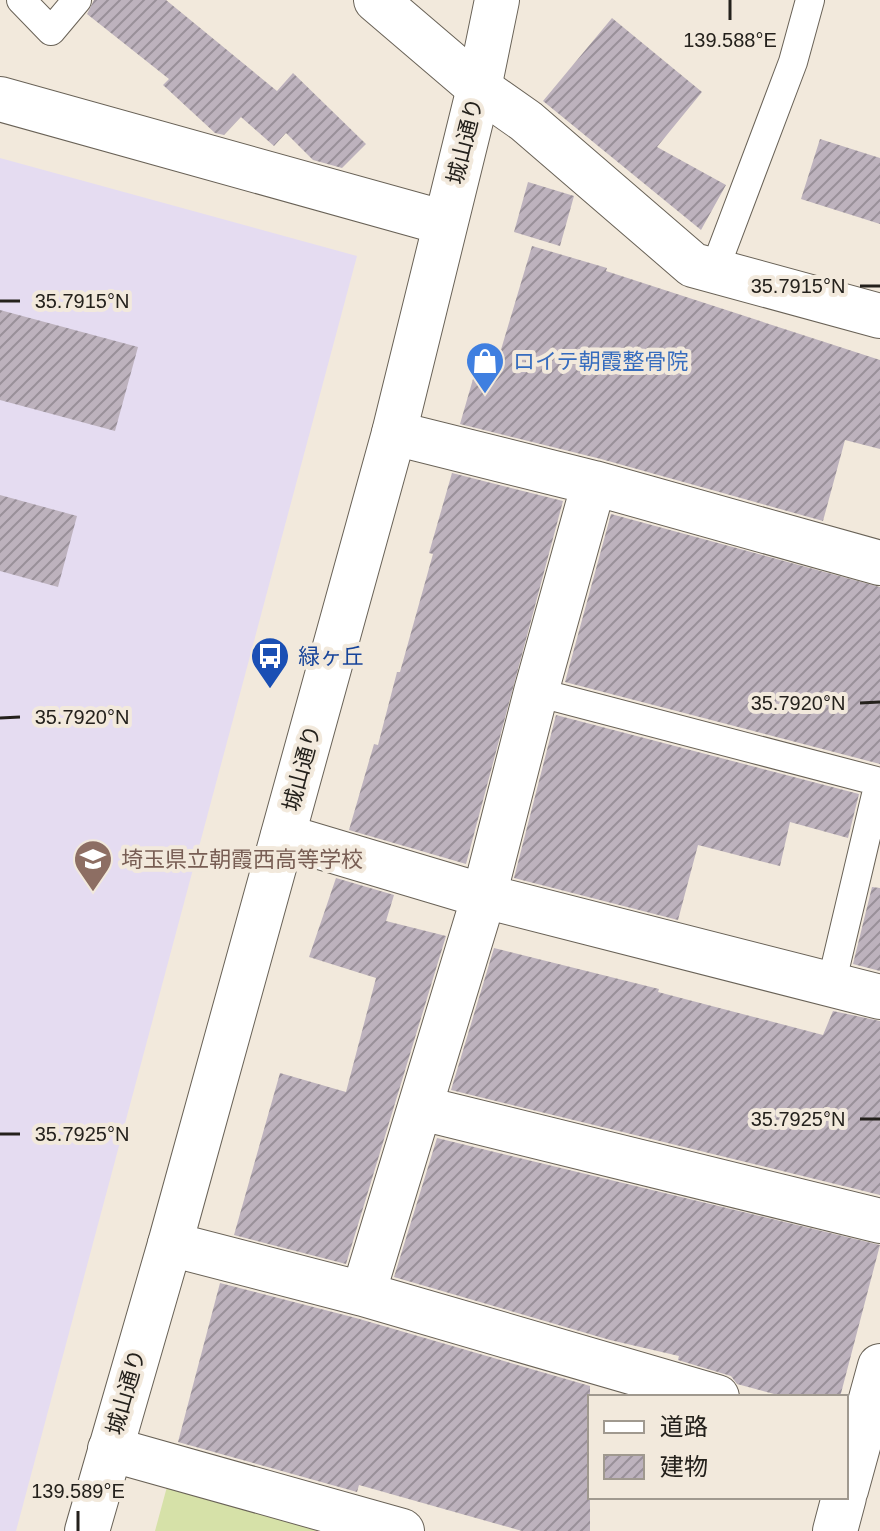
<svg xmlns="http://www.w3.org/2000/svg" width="880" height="1531" viewBox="0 0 880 1531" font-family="Arial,'Noto Sans JP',sans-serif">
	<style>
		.education { fill: #e5dcf1 }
		.park { fill: #d6e1a8 }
		.building { fill: url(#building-hatch) }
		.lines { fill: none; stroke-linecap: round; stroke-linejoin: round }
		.lane-casing { stroke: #696257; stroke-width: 30 }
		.street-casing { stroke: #696257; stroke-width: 46 }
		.secondary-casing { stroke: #696257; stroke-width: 46 }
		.lane { stroke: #fff; stroke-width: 28 }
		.street { stroke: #fff; stroke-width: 44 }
		.secondary { stroke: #fff; stroke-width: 44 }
		.ticks { fill: none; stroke: #24211c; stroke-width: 3 }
		.labels { text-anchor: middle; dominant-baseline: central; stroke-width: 8; stroke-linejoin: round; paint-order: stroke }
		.street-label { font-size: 22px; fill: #24211c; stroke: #f2e9dc }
		.shop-label { font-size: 22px; fill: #366cbe; stroke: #f2e9dc; text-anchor: start }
		.transit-label { font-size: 22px; fill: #164399; stroke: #f2e9dc; text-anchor: start }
		.education-label { font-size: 22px; fill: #785e54; stroke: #f2e9dc; text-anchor: start }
		.ticks-label { font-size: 20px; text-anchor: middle; fill: #24211c; stroke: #f2e9dc; stroke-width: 8; stroke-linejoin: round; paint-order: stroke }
	</style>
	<defs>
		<pattern id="building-hatch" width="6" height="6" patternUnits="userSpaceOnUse" patternTransform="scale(2)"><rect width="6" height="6" fill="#bdb2bd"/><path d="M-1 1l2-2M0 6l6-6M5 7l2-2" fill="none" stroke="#999099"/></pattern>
	</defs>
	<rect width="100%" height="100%" fill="#f2e9dc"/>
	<path class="education" d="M 0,158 L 357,256 L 16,1531 L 0,1531 Z"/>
	<path class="park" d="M 168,1483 L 332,1531 L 155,1531 Z"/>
	<path class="building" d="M 94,0 L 166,0 L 277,91 L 293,73 L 366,144 L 342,168 L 313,160 L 286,133 L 274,146 L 241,117 L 224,135 L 215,133 L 163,85 L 169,79 L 87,14 Z
		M 612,18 L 702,92 L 657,147 L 726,185 L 701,230 L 543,101 Z
		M 820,139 L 880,158 L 880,224 L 801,199 Z
		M 528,182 L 574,196 L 560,246 L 514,232 Z
		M 532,246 L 607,268 L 606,271 L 880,360 L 880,449 L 845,440 L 823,521 L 601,459 L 460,424 L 482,348 L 500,353 Z
		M 0,310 L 138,347 L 115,431 L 0,400 Z
		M 452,473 L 563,501 L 466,864 L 349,830 L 374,744 L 378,745 L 397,672 L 400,672 L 433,554 L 429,553 Z
		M 0,495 L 77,516 L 58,587 L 0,571 Z
		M 611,514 L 880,587 L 880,764 L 565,682 Z
		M 556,715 L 859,794 L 848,838 L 790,822 L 780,866 L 698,845 L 678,920 L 514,878 Z
		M 336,878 L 394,895 L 386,921 L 446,936 L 346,1264 L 234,1235 L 280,1073 L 346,1092 L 376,978 L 309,957 Z
		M 872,887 L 880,888 L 880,971 L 853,964 Z
		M 494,948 L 659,989 L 658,992 L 823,1035 L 833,1011 L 880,1021 L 880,1195 L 451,1090 Z
		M 437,1138 L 880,1245 L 840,1397 L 785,1397 L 737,1384 L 731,1376 L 678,1360 L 679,1356 L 610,1340 L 394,1277 Z
		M 220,1283 L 356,1318 L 590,1386 L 590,1531 L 522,1531 L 359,1485 L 357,1492 L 178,1442 Z"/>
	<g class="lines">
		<g class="lane-casing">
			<path id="lane" d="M 21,0 L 51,31 L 77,0
				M 714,271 L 793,62 L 810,0
				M 536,692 L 880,782
				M 831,985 L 879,782"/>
		</g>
		<g class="street-casing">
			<path id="street" d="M 376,0 L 479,88 L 526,121 L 693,265 L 880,316
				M 394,433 L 594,483 L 880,563
				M 283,836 L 484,896 L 880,997
				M 421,1108 L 880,1221
				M 170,1244 L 363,1294 L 717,1397
				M 363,1294 L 484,896 L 536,692 L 594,483
				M 110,1449 L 402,1531
				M 846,1490 L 880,1366
				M 835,1531 L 844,1497"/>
		</g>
		<g class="secondary-casing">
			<path id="secondary" d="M 0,99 L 445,223
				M 87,1531 L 170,1244 L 394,433 L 479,88 L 497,0"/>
		</g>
		<use href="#lane" class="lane"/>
		<use href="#street" class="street"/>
		<use href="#secondary" class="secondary"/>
	</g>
	<path class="ticks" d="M 730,0 L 730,20M 860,286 L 880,286M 0,301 L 20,301M 860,703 L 880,702M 0,718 L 20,717M 860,1119 L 880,1119M 0,1134 L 20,1134M 78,1511 L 78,1531"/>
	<defs>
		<g id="shop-pin" transform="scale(2)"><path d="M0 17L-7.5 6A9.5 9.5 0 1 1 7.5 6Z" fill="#3f7fe0" stroke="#f2e9dc"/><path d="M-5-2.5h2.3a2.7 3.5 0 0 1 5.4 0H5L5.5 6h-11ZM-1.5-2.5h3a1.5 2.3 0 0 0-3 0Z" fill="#fff"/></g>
		<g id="bus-pin" transform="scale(2)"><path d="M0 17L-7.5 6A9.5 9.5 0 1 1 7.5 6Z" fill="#1a4fb4" stroke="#f2e9dc"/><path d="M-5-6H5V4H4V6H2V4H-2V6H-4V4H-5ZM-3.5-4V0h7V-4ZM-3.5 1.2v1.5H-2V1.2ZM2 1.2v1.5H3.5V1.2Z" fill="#fff"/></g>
		<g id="school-pin" transform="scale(2)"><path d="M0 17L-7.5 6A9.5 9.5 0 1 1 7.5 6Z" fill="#8d6e63" stroke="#f2e9dc"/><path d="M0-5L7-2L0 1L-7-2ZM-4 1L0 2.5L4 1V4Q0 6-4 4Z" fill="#fff"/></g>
	</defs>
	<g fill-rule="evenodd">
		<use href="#shop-pin" x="485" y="361"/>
		<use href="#bus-pin" x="270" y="656"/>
		<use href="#school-pin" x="93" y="859"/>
	</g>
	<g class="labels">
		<g class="street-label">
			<text transform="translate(465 141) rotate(-76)">城山通り</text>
			<text transform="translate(302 768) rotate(-75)">城山通り</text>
			<text transform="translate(126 1392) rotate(-74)">城山通り</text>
		</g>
		<g class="shop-label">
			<text x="513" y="361">ロイテ朝霞整骨院</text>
		</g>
		<g class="transit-label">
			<text x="298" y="656">緑ヶ丘</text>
		</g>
		<g class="education-label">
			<text x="121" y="859">埼玉県立朝霞西高等学校</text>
		</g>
	</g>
	<g class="ticks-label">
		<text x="730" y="47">139.588°E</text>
		<text x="798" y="293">35.7915°N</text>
		<text x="82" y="308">35.7915°N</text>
		<text x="798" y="710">35.7920°N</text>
		<text x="82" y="724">35.7920°N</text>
		<text x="798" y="1126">35.7925°N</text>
		<text x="82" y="1141">35.7925°N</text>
		<text x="78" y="1498">139.589°E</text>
	</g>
	<rect x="588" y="1395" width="260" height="104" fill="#f2e9dc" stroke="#a0998f" stroke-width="2"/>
	<rect x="604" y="1421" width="40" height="12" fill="#ffffff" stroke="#a0998f" stroke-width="2"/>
	<text x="660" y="1435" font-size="24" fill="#24211c">道路</text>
	<rect x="604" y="1455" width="40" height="24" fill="url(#building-hatch)" stroke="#a0998f" stroke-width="2"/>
	<text x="660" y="1475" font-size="24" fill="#24211c">建物</text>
</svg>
